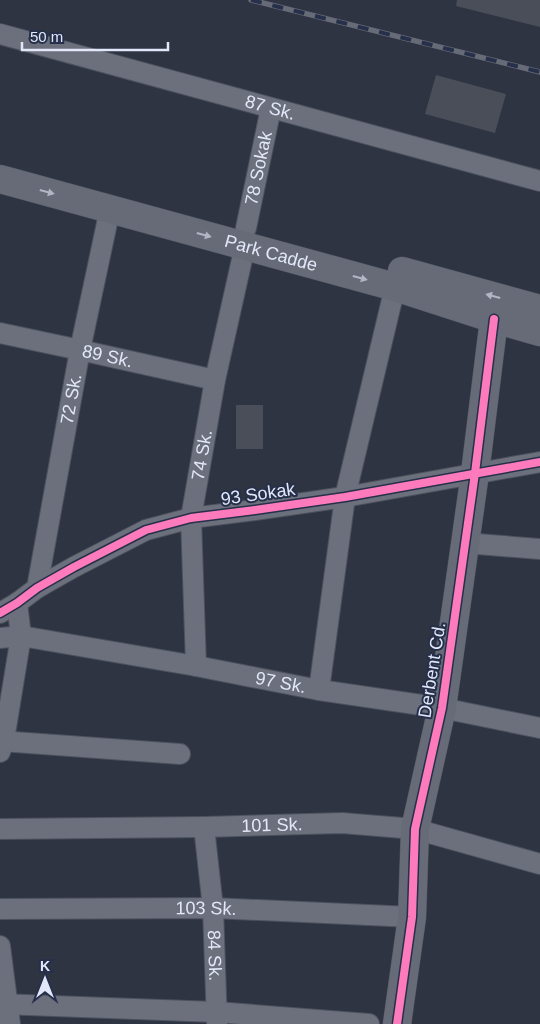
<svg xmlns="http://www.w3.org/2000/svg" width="540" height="1024" viewBox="0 0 540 1024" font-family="Arial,sans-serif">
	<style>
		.building { fill: #494e59 }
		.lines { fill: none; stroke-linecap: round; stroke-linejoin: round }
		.street-casing { stroke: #4c515e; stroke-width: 22 }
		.secondary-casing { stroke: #4c515e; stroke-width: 29 }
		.street { stroke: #6c707c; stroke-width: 20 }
		.secondary { stroke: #676b78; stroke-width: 28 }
		.rail-casing { stroke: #676b78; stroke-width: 5.5 }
		.rail { stroke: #26304a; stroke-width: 4; stroke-dasharray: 11; stroke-linecap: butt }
		.cycleway-casing { stroke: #26304a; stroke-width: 11 }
		.cycleway { stroke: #fd7abc; stroke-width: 8 }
		.oneway { fill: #b1b6c5 }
		.labels { text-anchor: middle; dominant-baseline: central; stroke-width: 4; stroke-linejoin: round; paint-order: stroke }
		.street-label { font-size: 18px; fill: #e2e8f9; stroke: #26304a }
	</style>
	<rect width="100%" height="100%" fill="#2e3442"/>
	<path class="building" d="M 457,0 L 540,0 L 540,27 L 456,6 Z
		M 436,75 L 506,94 L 495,133 L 425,114 Z
		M 236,405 L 263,405 L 263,449 L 236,449 Z"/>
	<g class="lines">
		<g class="street-casing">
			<g id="street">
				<path id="s1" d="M 0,34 L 540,181"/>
				<path id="s2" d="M 246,228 L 271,108"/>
				<path id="s3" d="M 0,333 L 80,350 L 215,380"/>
				<path d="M 465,543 L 540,549"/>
				<path id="s4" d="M 37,588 L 80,350 L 110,209"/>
				<path d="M 0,613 L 17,603 L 37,588 L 74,567 L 146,530 L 191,518 L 255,510 L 345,497 L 540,462"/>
				<path id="s5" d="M 0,638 L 21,636 L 196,666 L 319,690 L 442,708 L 540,728"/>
				<path id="s6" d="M 196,666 L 191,518 L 215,380 L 245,246"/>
				<path d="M 319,690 L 345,497 L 395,287"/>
				<path d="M 0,741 L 180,754"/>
				<path d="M 0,752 L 4,740 L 21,636 L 17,603"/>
				<path id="s7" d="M 204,827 L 213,908 L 217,1024"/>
				<path id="s8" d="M 0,829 L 204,827 L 342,823 L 415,829 L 540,864"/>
				<path id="s9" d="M 0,909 L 213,908 L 412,917"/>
				<path d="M 0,946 L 10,1024"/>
				<path d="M 0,1004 L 216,1012 L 369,1024"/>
			</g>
		</g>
		<g class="secondary-casing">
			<g id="secondary">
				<path id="s10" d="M 0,179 L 395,287 L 494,319 L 540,332"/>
				<path d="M 402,271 L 540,309"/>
				<path d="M 397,1024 L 412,917 L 415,829 L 442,708 L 475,473 L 494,319"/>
			</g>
		</g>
		<use href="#street" class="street"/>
		<use href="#secondary" class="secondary"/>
		<g class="rail-casing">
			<path id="rail" d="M 251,0 L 540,72"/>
		</g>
		<use href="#rail" class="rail"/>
		<g class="cycleway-casing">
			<path id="cycleway" d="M 0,613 L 17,603 L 37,588 L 74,567 L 146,530 L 191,518 L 255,510 L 345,497 L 540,462
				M 397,1024 L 412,917 L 415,829 L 442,708 L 475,473 L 494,319"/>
		</g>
		<use href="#cycleway" class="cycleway"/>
	</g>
	<defs><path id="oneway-solid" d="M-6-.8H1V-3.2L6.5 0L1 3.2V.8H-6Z" transform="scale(1.25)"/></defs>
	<g class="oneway">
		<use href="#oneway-solid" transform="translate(47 192) rotate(15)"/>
		<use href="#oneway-solid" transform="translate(204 235) rotate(15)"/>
		<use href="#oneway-solid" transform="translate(360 278) rotate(15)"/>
		<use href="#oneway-solid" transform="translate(493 296) rotate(-165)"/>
	</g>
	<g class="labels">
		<g class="street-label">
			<text stroke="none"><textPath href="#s1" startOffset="280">87 Sk.</textPath></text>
			<text stroke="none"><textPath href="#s2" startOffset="61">78 Sokak</textPath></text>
			<text stroke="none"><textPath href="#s10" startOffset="281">Park Cadde</textPath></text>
			<text stroke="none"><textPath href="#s3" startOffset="110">89 Sk.</textPath></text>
			<text stroke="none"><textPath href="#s4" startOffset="192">72 Sk.</textPath></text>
			<text stroke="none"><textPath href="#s6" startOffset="212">74 Sk.</textPath></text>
			<text transform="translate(258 494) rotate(-8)">93 Sokak</text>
			<text transform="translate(432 670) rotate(-81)">Derbent Cd.</text>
			<text stroke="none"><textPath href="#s5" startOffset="285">97 Sk.</textPath></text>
			<text stroke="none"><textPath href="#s8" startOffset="272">101 Sk.</textPath></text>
			<text stroke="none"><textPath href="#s9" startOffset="206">103 Sk.</textPath></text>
			<text stroke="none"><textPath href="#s7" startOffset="129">84 Sk.</textPath></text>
		</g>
	</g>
	<g transform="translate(45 979)" stroke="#26304a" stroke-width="4" paint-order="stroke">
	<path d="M0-4L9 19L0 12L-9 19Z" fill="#e2e8f9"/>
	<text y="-8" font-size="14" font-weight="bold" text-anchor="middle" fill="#e2e8f9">K</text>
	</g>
	<path d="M22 42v8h146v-8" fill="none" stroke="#e2e8f9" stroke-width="2.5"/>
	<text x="30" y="42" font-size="15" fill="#e2e8f9" stroke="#26304a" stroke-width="4" paint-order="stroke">50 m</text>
</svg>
